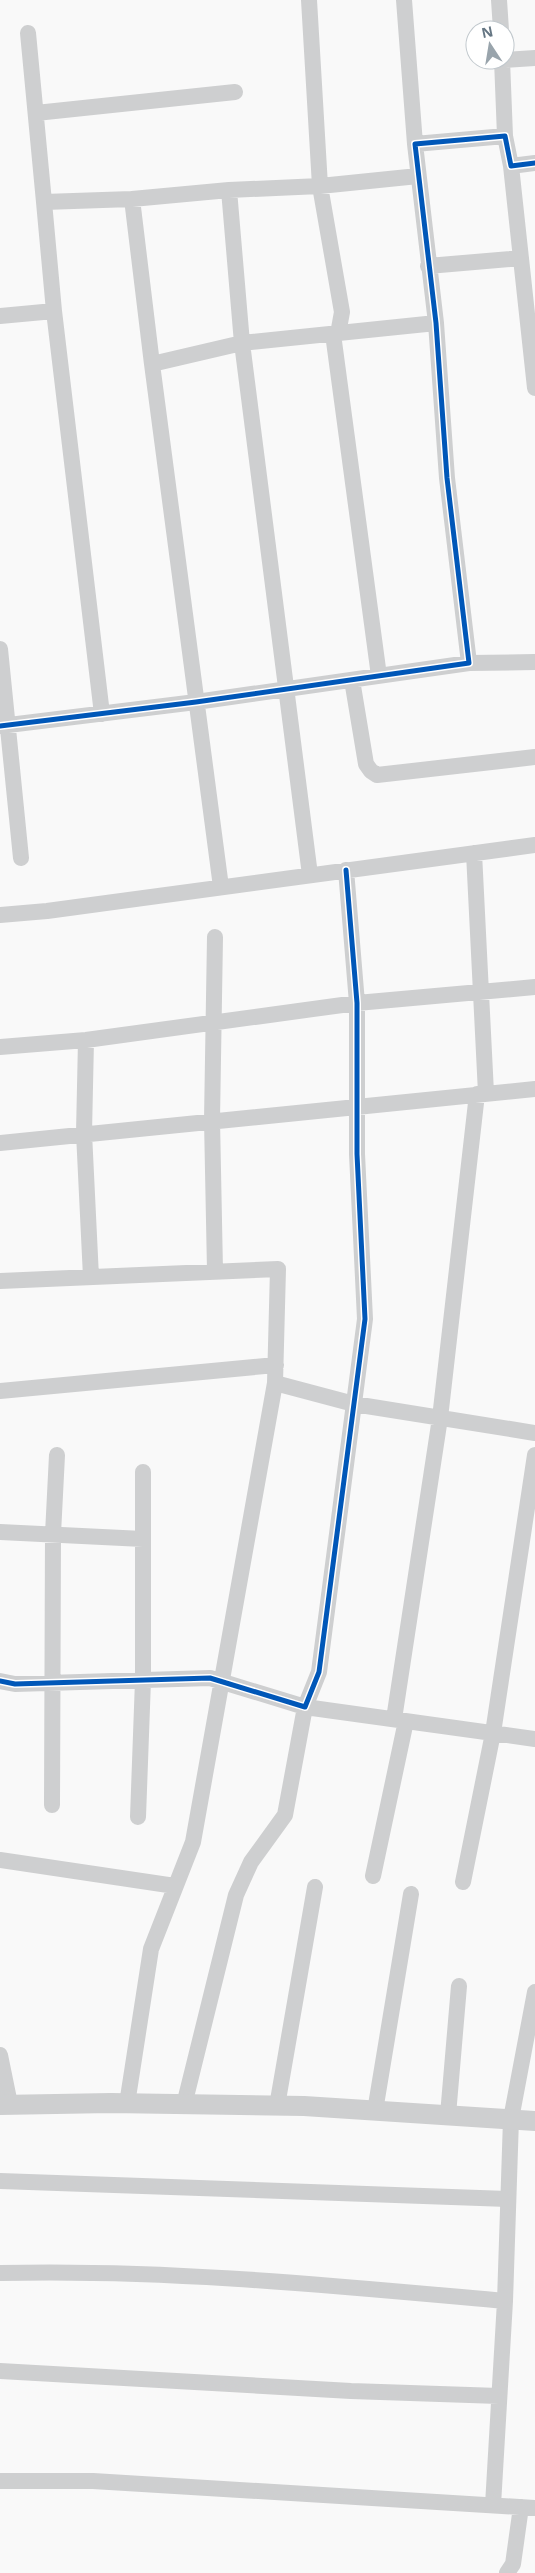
<svg xmlns="http://www.w3.org/2000/svg" width="535" height="2573" viewBox="0 0 535 2573" font-family="'Open Sans',sans-serif">
	<style>
		.lines { fill: none; stroke-linecap: round; stroke-linejoin: round }
		.minor { stroke: #cecfd0; stroke-width: 16 }
		.tertiary { stroke: #cecfd0; stroke-width: 20 }
		.cycleway-casing { stroke: #fff; stroke-width: 8 }
		.cycleway { stroke: #0057b8; stroke-width: 5 }
	</style>
	<rect width="100%" height="100%" fill="#f9f9f9"/>
	<g class="lines">
		<path class="minor" d="M 309,0 L 320,186 L 342,312 L 338,334
			M 404,0 L 415,144
			M 499,0 L 501,30
			M 28,33 L 44,202
			M 502,60 L 505,136
			M 505,60 L 535,58
			M 36,113 L 235,92
			M 511,166 L 535,388
			M 132,199 L 152,364
			M 428,266 L 521,258
			M 0,316 L 54,311
			M 333,334 L 379,676
			M 0,649 L 21,858
			M 469,663 L 535,662
			M 352,680 L 366,764 L 371,771 L 377,775 L 535,757
			M 102,714 L 54,311 L 44,202 L 132,199 L 229,190
			M 0,726 L 196,702 L 469,663 L 447,478 L 436,323 L 415,144 L 505,136 L 511,166 L 535,163
			M 474,853 L 486,1093
			M 310,875 L 242,343 L 436,323
			M 221,887 L 152,364 L 242,343 L 229,190 L 320,186 L 418,176
			M 0,915 L 47,911 L 535,845
			M 215,937 L 212,1120 L 215,1271
			M 86,1040 L 84,1133 L 91,1277
			M 0,1047 L 86,1040 L 357,1003 L 535,987
			M 0,1143 L 535,1089
			M 0,1281 L 278,1269 L 275,1383 L 354,1404 L 535,1433
			M 0,1391 L 276,1365
			M 0,1532 L 143,1539
			M 0,1681 L 15,1684 L 210,1678 L 305,1707 L 319,1672 L 365,1319 L 357,1154 L 357,1003 L 346,870
			M 394,1719 L 440,1418 L 477,1094
			M 52,1805 L 53,1534 L 57,1455
			M 138,1817 L 143,1680 L 143,1472
			M 0,1860 L 175,1886
			M 373,1876 L 406,1721
			M 463,1882 L 493,1733 L 535,1455
			M 0,2055 L 10,2104
			M 127,2104 L 151,1949 L 193,1842 L 275,1383
			M 184,2105 L 236,1895 L 251,1862 L 285,1815 L 305,1707 L 535,1739
			M 277,2106 L 315,1887
			M 375,2111 L 411,1894
			M 448,2115 L 459,1986
			M 0,2181 L 508,2199
			M 0,2273 C 169,2269 337,2286 505,2301
			M 0,2371 L 351,2391 L 499,2396
			M 0,2481 L 93,2481 L 535,2508
			M 493,2505 L 505,2301 L 511,2119 L 535,1992
			M 507,2573 L 513,2564 L 521,2507"/>
		<path class="tertiary" d="M 0,2105 L 111,2103 L 304,2106 L 535,2121"/>
		<g class="cycleway-casing">
			<path id="cycleway" d="M 0,726 L 196,702 L 469,663 L 447,478 L 436,323 L 415,144 L 505,136 L 511,166 L 535,163
				M 0,1681 L 15,1684 L 210,1678 L 305,1707 L 319,1672 L 365,1319 L 357,1154 L 357,1003 L 346,870"/>
		</g>
		<use href="#cycleway" class="cycleway"/>
	</g>
	<g transform="translate(490 45) rotate(348)"><circle r="24" fill="#ffffff" stroke="#c1c8cd"/>
	<path d="M0-4L9 19L0 12L-9 19Z" fill="#99a4ac"/>
	<text y="-8" font-size="14" font-weight="bold" text-anchor="middle" fill="#657683">N</text>
	</g>
</svg>
